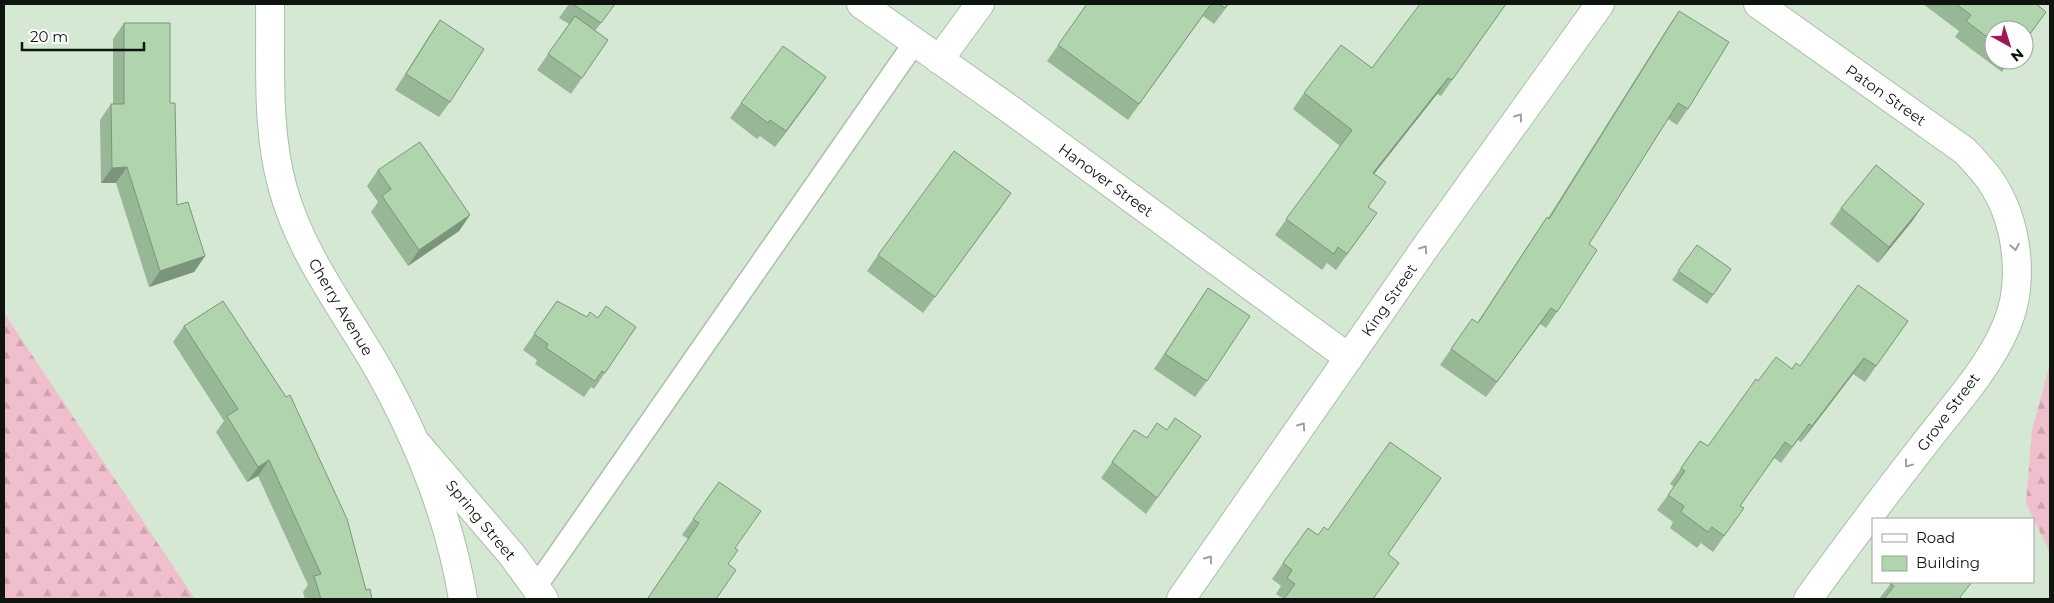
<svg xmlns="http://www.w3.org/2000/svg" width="2054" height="603" viewBox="0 0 2054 603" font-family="Montserrat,sans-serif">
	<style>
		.forest { fill: url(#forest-firs) }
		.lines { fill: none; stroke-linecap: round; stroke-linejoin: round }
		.service-casing { stroke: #abbeaa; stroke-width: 24 }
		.minor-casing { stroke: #abbeaa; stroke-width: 30 }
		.tertiary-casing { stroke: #abbeaa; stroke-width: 30 }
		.service { stroke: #fff; stroke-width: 21 }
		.minor { stroke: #fff; stroke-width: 28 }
		.tertiary { stroke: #fff; stroke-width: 28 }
		.wall { fill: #97b796 }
		.shaded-wall { fill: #7b957a }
		.building { fill: #b0d5ae; stroke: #7b957a }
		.oneway { stroke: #9fa19f }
		.labels { text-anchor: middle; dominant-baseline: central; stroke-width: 4; stroke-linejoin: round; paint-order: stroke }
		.street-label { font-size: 15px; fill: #0e150e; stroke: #fff }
	</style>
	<defs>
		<pattern id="forest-firs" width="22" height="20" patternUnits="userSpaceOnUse" patternTransform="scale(1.25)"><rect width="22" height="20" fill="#f0bfcd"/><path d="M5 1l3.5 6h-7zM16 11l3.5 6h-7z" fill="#cda3af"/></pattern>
	</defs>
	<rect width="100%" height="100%" fill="#d5e8d4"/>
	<path class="forest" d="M 4,313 L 195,599 L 4,599 Z
		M 2050,364 L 2050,553 L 2026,503 L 2032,430 Z"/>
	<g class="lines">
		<g class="service-casing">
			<path id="service" d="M 535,588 L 915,42"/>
		</g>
		<g class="minor-casing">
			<path id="minor" d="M 861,4 L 1011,110 L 1349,358
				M 1758,4 L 1965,151 C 1974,161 1983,170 1990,180 C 2018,221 2026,283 2005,329 C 1986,372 1950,410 1922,447 C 1883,497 1845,548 1808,599
				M 939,60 L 980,4
				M 418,445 L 512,555 L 544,599
				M 1181,599 L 1427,245 L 1600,4"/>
		</g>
		<g class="tertiary-casing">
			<path id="tertiary" d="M 270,4 C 271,65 266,129 283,189 C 302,257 346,312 380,372 C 420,444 450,519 463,599"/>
		</g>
		<use href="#service" class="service"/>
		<use href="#minor" class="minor"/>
		<use href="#tertiary" class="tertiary"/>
	</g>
	<path class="wall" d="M 569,4 L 615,4 L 595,31 L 608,40 L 571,94 L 537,70 L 569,24 L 559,18 Z
		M 1087,4 L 1229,4 L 1214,24 L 1203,16 L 1128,120 L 1047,61 Z
		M 1506,4 L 1441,96 L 1437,94 L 1374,174 L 1368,207 L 1377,213 L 1336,270 L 1327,263 L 1322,270 L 1275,235 L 1340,146 L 1293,109 L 1304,93 L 1372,68 Z
		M 1923,4 L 2036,4 L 2046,12 L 2024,43 L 2024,30 L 1994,30 L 1994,60 L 2011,60 L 2002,72 L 1955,37 L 1959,31 Z
		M 1679,11 L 1688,109 L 1677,125 L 1668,119 L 1589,244 L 1557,312 L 1546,328 L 1540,324 L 1486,397 L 1440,365 L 1472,319 L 1477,323 L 1536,233 L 1547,217 L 1548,218 L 1668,27 Z
		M 440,20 L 450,102 L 439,117 L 395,90 L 429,36 Z
		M 124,23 L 170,103 L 177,205 L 205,256 L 194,272 L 149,287 L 116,183 L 101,183 L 100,120 L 111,104 L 113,104 L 113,39 Z
		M 826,77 L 775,147 L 760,136 L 757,139 L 730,118 L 741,103 Z
		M 378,170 L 470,215 L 459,231 L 408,266 L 371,212 L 378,202 L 367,186 Z
		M 1011,193 L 923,313 L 867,271 L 878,255 Z
		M 1841,208 L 1913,220 L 1878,263 L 1830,224 Z
		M 1697,245 L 1731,269 L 1707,304 L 1672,280 Z
		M 1208,288 L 1207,381 L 1195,397 L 1154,369 Z
		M 557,301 L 586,317 L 598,318 L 636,327 L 594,389 L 591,387 L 584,397 L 535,364 L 537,360 L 523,350 Z
		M 1908,321 L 1865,382 L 1853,374 L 1801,442 L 1798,440 L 1781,463 L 1774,458 L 1740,506 L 1744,508 L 1713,552 L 1701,543 L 1697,548 L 1670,528 L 1673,522 L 1657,510 L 1674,487 L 1670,484 L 1700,441 L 1708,446 L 1758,381 L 1800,366 Z
		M 184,326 L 366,590 L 372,599 L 305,599 L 303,592 L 308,585 L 258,476 L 247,482 L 216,432 L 224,421 L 173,342 Z
		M 1134,430 L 1147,438 L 1167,430 L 1201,436 L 1146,514 L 1101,478 Z
		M 1441,478 L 1284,599 L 1276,594 L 1281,586 L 1272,579 L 1283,563 L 1318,535 L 1328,530 Z
		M 719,482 L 735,548 L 728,564 L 716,599 L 647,599 L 688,539 L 682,535 Z
		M 1892,582 L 1961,598 L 1962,599 L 1879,599 Z"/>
	<path class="shaded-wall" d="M 826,77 L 815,93 L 775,147 L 786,131 Z
		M 1448,78 L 1437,94 L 1362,189 L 1373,173 Z
		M 127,167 L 116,183 L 101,183 L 112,168 Z
		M 1011,193 L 1000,209 L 923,313 L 935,297 Z
		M 1924,204 L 1913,220 L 1878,263 L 1889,247 Z
		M 470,215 L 459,231 L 408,266 L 419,250 Z
		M 205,256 L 194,272 L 149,287 L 160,271 Z
		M 1551,308 L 1540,324 L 1486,397 L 1497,382 Z
		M 1864,358 L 1853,374 L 1801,442 L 1812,426 Z
		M 269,460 L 258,476 L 247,482 L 258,467 Z"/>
	<path class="building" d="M 573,4 L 615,4 L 601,23 Z
		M 1087,4 L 1211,4 L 1139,104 L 1058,45 Z
		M 1219,4 L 1228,4 L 1225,8 Z
		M 1420,4 L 1506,4 L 1452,80 L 1448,78 L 1373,173 L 1386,182 L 1368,207 L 1377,213 L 1347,254 L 1338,247 L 1334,254 L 1286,219 L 1352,130 L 1304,93 L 1341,45 L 1372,68 Z
		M 1956,4 L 2036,4 L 2046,12 L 2024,42 L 2024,30 L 1994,30 L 1994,42 L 1966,21 L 1971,15 Z
		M 1679,11 L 1729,42 L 1688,109 L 1678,103 L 1589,244 L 1597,250 L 1557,312 L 1551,308 L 1497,382 L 1451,349 L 1472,319 L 1478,323 L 1547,217 L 1549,219 Z
		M 575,16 L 608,40 L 582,78 L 548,54 Z
		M 440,20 L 484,49 L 450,102 L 406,74 Z
		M 124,23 L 170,23 L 170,103 L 175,103 L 177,205 L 188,202 L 205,256 L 160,271 L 127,167 L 112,168 L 111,104 L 124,104 Z
		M 783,46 L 826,77 L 786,131 L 770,120 L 768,123 L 741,103 Z
		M 420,142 L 470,215 L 419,250 L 382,196 L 391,189 L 378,170 Z
		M 954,151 L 1011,193 L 935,297 L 878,255 Z
		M 1876,165 L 1924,204 L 1889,247 L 1841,208 Z
		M 1697,245 L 1731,269 L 1713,295 L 1678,271 Z
		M 1858,285 L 1908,321 L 1876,366 L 1864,358 L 1812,426 L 1809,424 L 1792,447 L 1785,442 L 1740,506 L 1744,508 L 1724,536 L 1712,527 L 1708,532 L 1681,512 L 1684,506 L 1668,495 L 1685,471 L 1681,468 L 1700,441 L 1708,446 L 1756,379 L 1758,381 L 1776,357 L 1792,369 L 1796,363 L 1800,366 Z
		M 1208,288 L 1250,316 L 1207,381 L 1165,354 Z
		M 223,301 L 286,397 L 290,395 L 347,519 L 366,590 L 370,589 L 372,599 L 321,599 L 314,576 L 321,574 L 269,460 L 258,467 L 227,416 L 238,409 L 184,326 Z
		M 557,301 L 587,317 L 590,312 L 598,318 L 606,306 L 636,327 L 605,373 L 602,371 L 595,381 L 546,348 L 548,344 L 534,334 Z
		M 1175,418 L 1201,436 L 1157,498 L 1112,462 L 1134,430 L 1147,438 L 1157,423 L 1167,430 Z
		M 1390,442 L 1441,478 L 1388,554 L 1399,563 L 1373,599 L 1284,599 L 1295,584 L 1287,578 L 1292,570 L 1283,563 L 1308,528 L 1318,535 L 1324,527 L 1328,530 Z
		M 719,482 L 761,511 L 735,548 L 738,550 L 728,564 L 736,570 L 716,599 L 649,599 L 648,598 L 699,523 L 693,519 Z
		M 1892,582 L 1972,582 L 1960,597 L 1962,599 L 1884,599 L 1894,586 L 1890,584 Z"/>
	<defs><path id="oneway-chevron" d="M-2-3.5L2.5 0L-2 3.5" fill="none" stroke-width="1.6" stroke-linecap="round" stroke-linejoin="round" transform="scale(1.25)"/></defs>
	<g class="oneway">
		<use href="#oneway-chevron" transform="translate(1519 117) rotate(-54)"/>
		<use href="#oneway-chevron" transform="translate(2015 247) rotate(80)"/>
		<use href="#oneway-chevron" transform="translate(1424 249) rotate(-55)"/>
		<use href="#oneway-chevron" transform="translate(1302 426) rotate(-55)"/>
		<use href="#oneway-chevron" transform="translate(1908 464) rotate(127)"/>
		<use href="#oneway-chevron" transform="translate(1209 559) rotate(-55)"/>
	</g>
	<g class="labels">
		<g class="street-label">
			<text transform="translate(1886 95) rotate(35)">Paton Street</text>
			<text transform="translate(1106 180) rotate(36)">Hanover Street</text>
			<text transform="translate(1389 300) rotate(-55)">King Street</text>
			<text transform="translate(341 307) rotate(59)">Cherry Avenue</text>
			<text transform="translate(1948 412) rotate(-53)">Grove Street</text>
			<text transform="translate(481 520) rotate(50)">Spring Street</text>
		</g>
	</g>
	<rect width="2054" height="603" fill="none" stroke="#0e150e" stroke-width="10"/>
	<rect x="1872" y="518" width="162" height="65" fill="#ffffff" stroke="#9fa19f"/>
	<rect x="1882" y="534" width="25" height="8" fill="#ffffff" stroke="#9fa19f"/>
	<text x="1916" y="543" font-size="15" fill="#0e150e">Road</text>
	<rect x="1882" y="556" width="25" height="15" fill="#b0d5ae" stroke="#9fa19f"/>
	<text x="1916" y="568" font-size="15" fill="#0e150e">Building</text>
	<g transform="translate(2009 45) rotate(141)"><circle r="24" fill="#ffffff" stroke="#9fa19f"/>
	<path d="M0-4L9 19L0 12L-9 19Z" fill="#a31459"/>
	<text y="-8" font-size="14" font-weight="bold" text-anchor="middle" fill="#0e150e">N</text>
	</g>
	<path d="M22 42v8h122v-8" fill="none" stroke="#0e150e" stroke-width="2.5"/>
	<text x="30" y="42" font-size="15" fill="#0e150e" stroke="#ffffff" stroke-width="4" paint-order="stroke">20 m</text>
</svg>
